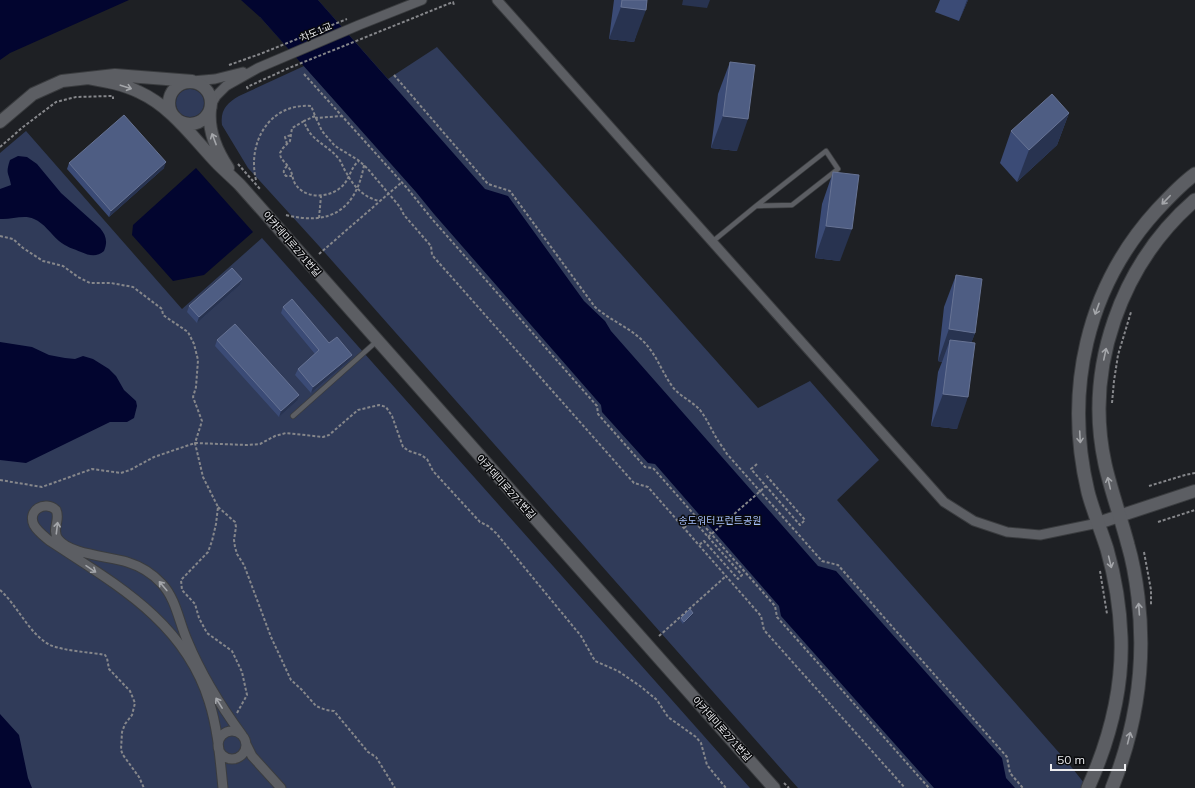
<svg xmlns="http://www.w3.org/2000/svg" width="1195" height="788" viewBox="0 0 1195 788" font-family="Mulish,'Noto Sans KR',sans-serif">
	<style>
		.green { fill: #303b59 }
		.water { fill: #02052f }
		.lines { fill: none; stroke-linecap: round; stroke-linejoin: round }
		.service-casing { stroke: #3a3c3f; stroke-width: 6 }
		.minor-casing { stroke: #3a3c3f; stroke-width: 11 }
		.tertiary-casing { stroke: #3a3c3f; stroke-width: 14 }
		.secondary-casing { stroke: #3a3c3f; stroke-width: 15 }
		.path { stroke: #86878b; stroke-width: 2; stroke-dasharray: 3 2; stroke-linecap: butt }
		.service { stroke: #5c5e63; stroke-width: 4.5 }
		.minor { stroke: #5c5e63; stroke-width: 9 }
		.tertiary { stroke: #5c5e63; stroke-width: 12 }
		.secondary { stroke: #5c5e63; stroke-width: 13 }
		.path-bridge { stroke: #86878b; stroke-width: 2; stroke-dasharray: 3 2; stroke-linecap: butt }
		.wall { fill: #3b4b76 }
		.shaded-wall { fill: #283350 }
		.building { fill: #4e5d83; stroke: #677394 }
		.oneway { stroke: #a4a6aa }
		.labels { text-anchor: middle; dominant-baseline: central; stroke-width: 3; stroke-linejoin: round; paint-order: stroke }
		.street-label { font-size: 10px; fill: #ecedf0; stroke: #090a0c }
		.park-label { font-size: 10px; fill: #a6bffb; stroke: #090a0c }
	</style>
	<rect width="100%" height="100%" fill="#1e2024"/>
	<path class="green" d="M 279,0 L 318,0 L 388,79 L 437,47 L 758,408 L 810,381 L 879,460 L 837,500 L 1069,764 L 1088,788 L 798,788 L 319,246 L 248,168 L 222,125 C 220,110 227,103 239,96 L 304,66 L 260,17 Z
		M176 103a14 14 0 1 1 28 0a14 14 0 1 1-28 0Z
		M 26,131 L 182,309 L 262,238 L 750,788 L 0,788 L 0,153 Z"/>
	<path class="water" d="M 0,0 L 129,0 L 10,53 L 0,60 Z
		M 241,0 L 318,0 L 485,189 L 508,196 L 584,301 L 605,321 L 611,331 L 818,566 L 836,571 L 1002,758 L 1006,778 L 1015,788 L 934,788 L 781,616 L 779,606 L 655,464 L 648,463 L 602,412 L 601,405 L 434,214 L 416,192 L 260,17 Z
		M 18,156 L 27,157 L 37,164 L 61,193 L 100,228 C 106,235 108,242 104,251 C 97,257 90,256 81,252 C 74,249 66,247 59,241 C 51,234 44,223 34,219 C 24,214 11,220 0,219 L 0,189 L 11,185 C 9,172 5,175 10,160 Z
		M 196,168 L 253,232 L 204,275 L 173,281 L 132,235 L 133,225 Z
		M 0,342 L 32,347 L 49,355 L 65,358 L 75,359 L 83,356 L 93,359 L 109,369 L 116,376 L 124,390 L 136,401 L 137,406 L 134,418 L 127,422 L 110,422 L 26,463 L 0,460 Z
		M 0,714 L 19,735 L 28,778 L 32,788 L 0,788 Z"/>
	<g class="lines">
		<g class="service-casing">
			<path id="service" d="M 712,242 L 756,206 L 792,205 L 838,169 L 826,151 L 756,206
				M 293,416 L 377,341"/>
		</g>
		<g class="minor-casing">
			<path id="minor" d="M 497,0 L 944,502 L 974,521 L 1007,532 L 1040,535 L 1098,523
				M 192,81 L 215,79 L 243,72
				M 211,105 L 216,96 L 226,86 L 258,68 L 359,25 L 422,0
				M218 745a14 14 0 1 1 28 0a14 14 0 1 1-28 0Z
				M 246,744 L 252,756 L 281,788
				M 223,788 C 220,759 218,729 209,701 C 184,621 115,584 50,541 C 44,536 38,532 34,525 C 27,510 45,500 56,510 C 61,520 51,529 58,539 C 70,555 109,556 127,562 C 140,566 153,574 162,584 C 176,599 179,622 187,640 C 201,674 220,705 242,735"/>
		</g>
		<g class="tertiary-casing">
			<path id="tertiary" d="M 88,78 C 105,81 123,84 139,92 C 172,107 193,138 218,164 C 225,171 233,178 240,185 L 774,788
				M169 103a21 21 0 1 1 42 0a21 21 0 1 1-42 0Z
				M 210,110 C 208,131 216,150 228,168
				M 0,122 L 33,94 L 62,81 L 115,75 L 192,81
				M 1098,523 L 1195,491"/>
		</g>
		<g class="secondary-casing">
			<path id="secondary" d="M 1088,788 C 1109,741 1123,689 1121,637 C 1120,608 1115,577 1107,549 C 1101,530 1093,511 1088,492 C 1064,391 1086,288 1157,210 C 1169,197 1181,184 1195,174
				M 1112,788 C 1136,728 1146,662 1138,597 C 1136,580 1133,562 1128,545 C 1121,518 1111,491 1105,464 C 1084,368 1121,264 1195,200"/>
		</g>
		<path class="path" d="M 229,65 L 260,54 L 347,19
			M 304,74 L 407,188 L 432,219 L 597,406 L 598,414 L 645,467 L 653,468 L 775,606 L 777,617 L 929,788
			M 394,75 L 488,184 L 510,191 L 595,307 C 611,321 631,328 645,343 C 657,356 662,372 672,386 C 679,396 692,401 700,410 C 707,419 711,429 717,439 C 720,444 724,449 727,454 L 822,561 L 838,565 L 1007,757 L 1010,773 L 1023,788
			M 248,89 L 247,87 L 289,68 L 453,2 L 454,5
			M 315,116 L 304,121 C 310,141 327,144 339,159 C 342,163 343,168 346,172 C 353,186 364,198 380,201
			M 316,118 L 322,131 L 335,146 L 358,160 L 367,168 L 400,207 L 404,215 L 431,246 L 432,255 L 634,483 L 648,487 L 761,616 L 764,630 L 905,788
			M 304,121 L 292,128 L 290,141 L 283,148 L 280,153 C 280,160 286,162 289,168 C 293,173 292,180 296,185 C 306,199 328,198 340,188 C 350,181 350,167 359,161
			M 287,144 L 285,137 L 291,135
			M 0,147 L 23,127 L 56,102 L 76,97 L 111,96 L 113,96 L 113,99
			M 238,164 L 260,189
			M 287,166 C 284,169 282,172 286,176 L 292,176
			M 256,180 C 247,143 269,103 311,106 L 316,118 L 342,116
			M 286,215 C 330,226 356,210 364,165
			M 319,218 L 321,196
			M 0,236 L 13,239 L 23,248 L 43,261 L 63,266 L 78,277 L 90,283 L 111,283 L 133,287 L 162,309 L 163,315 L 188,332 L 194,344 L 198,360 L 196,387 L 193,397 L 202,421 L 195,443 L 203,477 L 218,507 L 216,524 L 212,541 L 208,552 L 181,580 L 182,590 L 195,604 L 199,618 L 207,633 L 232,651 L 242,672 L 247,695 L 237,713
			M 319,254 L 402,182
			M 1112,403 L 1114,381 L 1118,355 L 1131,312
			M 757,464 L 751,469 L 800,525 L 805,520 L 765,474
			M 0,480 L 42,487 L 92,469 L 121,473 L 130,470 L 154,457 L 195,443 L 247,445 L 260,444 L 275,436 L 286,433 L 323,437 L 329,435 L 358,410 L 379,405 L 386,407 L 392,416 L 403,447 L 409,451 L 421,455 L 427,459 L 433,471 L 480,522 L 488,526 L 496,533 L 581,636 L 595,661 L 618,671 L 640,686 L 657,700 L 668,717 L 696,737 L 701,743 L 707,765 L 726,788
			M 1149,486 L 1185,475 L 1195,473
			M 218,507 L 235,522 L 236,527 L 234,540 L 235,547 L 237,554 L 244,565 L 271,637 L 291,680 L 301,689 L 316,706 L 326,710 L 334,711 L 368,752 L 376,757 L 395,788
			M 1158,522 L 1195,510
			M 684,528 L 693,520 L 742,575 L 738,579 L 704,541 L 699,545
			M 1144,552 L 1151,590 L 1151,605
			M 1100,571 L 1107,614
			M 0,590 C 18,606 29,634 50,645 C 64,651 89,652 105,655 L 107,658 L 109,669 L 130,691 L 135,703 L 132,715 L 125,724 L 122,732 L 121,750 L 123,755 L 139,777 L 144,788
			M 659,636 L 726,576
			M 784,783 L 789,788"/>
		<use href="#service" class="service"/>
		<use href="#minor" class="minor"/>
		<use href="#tertiary" class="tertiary"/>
		<use href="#secondary" class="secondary"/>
		<path class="path-bridge" d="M 708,537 L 766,486"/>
	</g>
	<path class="wall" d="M 614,0 L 647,0 L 634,42 L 609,39 Z
		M 940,0 L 968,0 L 959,21 L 935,12 Z
		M 730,62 L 737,151 L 711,148 L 718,94 Z
		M 1069,113 L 1057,145 L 1017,182 L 1000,163 L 1011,131 Z
		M 69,163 L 164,168 L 109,217 L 67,169 Z
		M 833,172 L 840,261 L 815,258 L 822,204 Z
		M 956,275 L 975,333 L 971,343 L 957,429 L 931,426 L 938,372 L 942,362 L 938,361 L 944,307 Z
		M 242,279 L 240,285 L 197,323 L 187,312 L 189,306 Z
		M 283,307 L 329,343 L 349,361 L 311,393 L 295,375 L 298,369 L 315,354 L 281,313 Z
		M 217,340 L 297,401 L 279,417 L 215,346 Z
		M 693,615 L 683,624 L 680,620 L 681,618 Z"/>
	<path class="shaded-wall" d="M 683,0 L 710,0 L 707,8 L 682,5 Z
		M 967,0 L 968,0 L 959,21 Z
		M 621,7 L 646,10 L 634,42 L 609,39 Z
		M 1069,113 L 1057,145 L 1017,182 L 1029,150 Z
		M 723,116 L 748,119 L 737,151 L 711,148 Z
		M 166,162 L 164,168 L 109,217 L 111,211 Z
		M 826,226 L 852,229 L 840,261 L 815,258 Z
		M 242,279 L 240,285 L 197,323 L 199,317 Z
		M 949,329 L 975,333 L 963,365 L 950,340 L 942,362 L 938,361 Z
		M 352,355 L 349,361 L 311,393 L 313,387 Z
		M 943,394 L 968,397 L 957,429 L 931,426 Z
		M 299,395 L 297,401 L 279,417 L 281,411 Z
		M 693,613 L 693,615 L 683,624 L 684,622 Z"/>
	<path class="building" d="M 622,0 L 647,0 L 646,10 L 621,7 Z
		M 730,62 L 755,65 L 748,119 L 723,116 Z
		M 1052,94 L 1069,113 L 1029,150 L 1011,131 Z
		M 124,115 L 166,162 L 111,211 L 69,163 Z
		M 833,172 L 859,175 L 852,229 L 826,226 Z
		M 232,268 L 242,279 L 199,317 L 189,306 Z
		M 956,275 L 982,279 L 975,333 L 949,329 Z
		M 292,299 L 329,343 L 337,337 L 352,355 L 313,387 L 298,369 L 319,350 L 283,307 Z
		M 235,324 L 299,395 L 281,411 L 217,340 Z
		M 950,340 L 975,343 L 968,397 L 943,394 Z
		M 690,609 L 693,613 L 684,622 L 681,618 Z"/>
	<defs><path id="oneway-shaft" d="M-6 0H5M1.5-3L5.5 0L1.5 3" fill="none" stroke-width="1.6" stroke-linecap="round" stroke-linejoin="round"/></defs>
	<g class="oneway">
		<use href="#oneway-shaft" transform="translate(126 87) rotate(18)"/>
		<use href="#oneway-shaft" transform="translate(214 139) rotate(-111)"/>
		<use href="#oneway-shaft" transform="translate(1166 200) rotate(134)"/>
		<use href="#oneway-shaft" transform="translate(1097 309) rotate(110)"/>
		<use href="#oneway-shaft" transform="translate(1105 354) rotate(-78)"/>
		<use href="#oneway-shaft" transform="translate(1080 437) rotate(87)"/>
		<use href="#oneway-shaft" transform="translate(1109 483) rotate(-103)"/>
		<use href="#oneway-shaft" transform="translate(57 528) rotate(-83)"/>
		<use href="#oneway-shaft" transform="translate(1110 562) rotate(76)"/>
		<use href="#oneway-shaft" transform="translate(91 569) rotate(34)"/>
		<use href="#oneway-shaft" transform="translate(163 586) rotate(-130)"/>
		<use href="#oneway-shaft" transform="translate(1139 609) rotate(-94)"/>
		<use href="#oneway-shaft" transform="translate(219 703) rotate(-122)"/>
		<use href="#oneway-shaft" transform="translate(1129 738) rotate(-76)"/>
	</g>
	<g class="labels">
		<g class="street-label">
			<text transform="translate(316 32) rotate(-23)">차도1교</text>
			<text transform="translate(292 244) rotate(49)">아카데미로271번길</text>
			<text transform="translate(506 487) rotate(48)">아카데미로271번길</text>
			<text transform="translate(722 729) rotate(48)">아카데미로271번길</text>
		</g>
		<g class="park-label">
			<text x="720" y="520">송도워터프런트공원</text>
		</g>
	</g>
	<path d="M1051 764v6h74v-6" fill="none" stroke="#ecedf0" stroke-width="2"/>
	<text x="1057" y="764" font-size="12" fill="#ecedf0" stroke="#090a0c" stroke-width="3" paint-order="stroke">50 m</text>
</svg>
